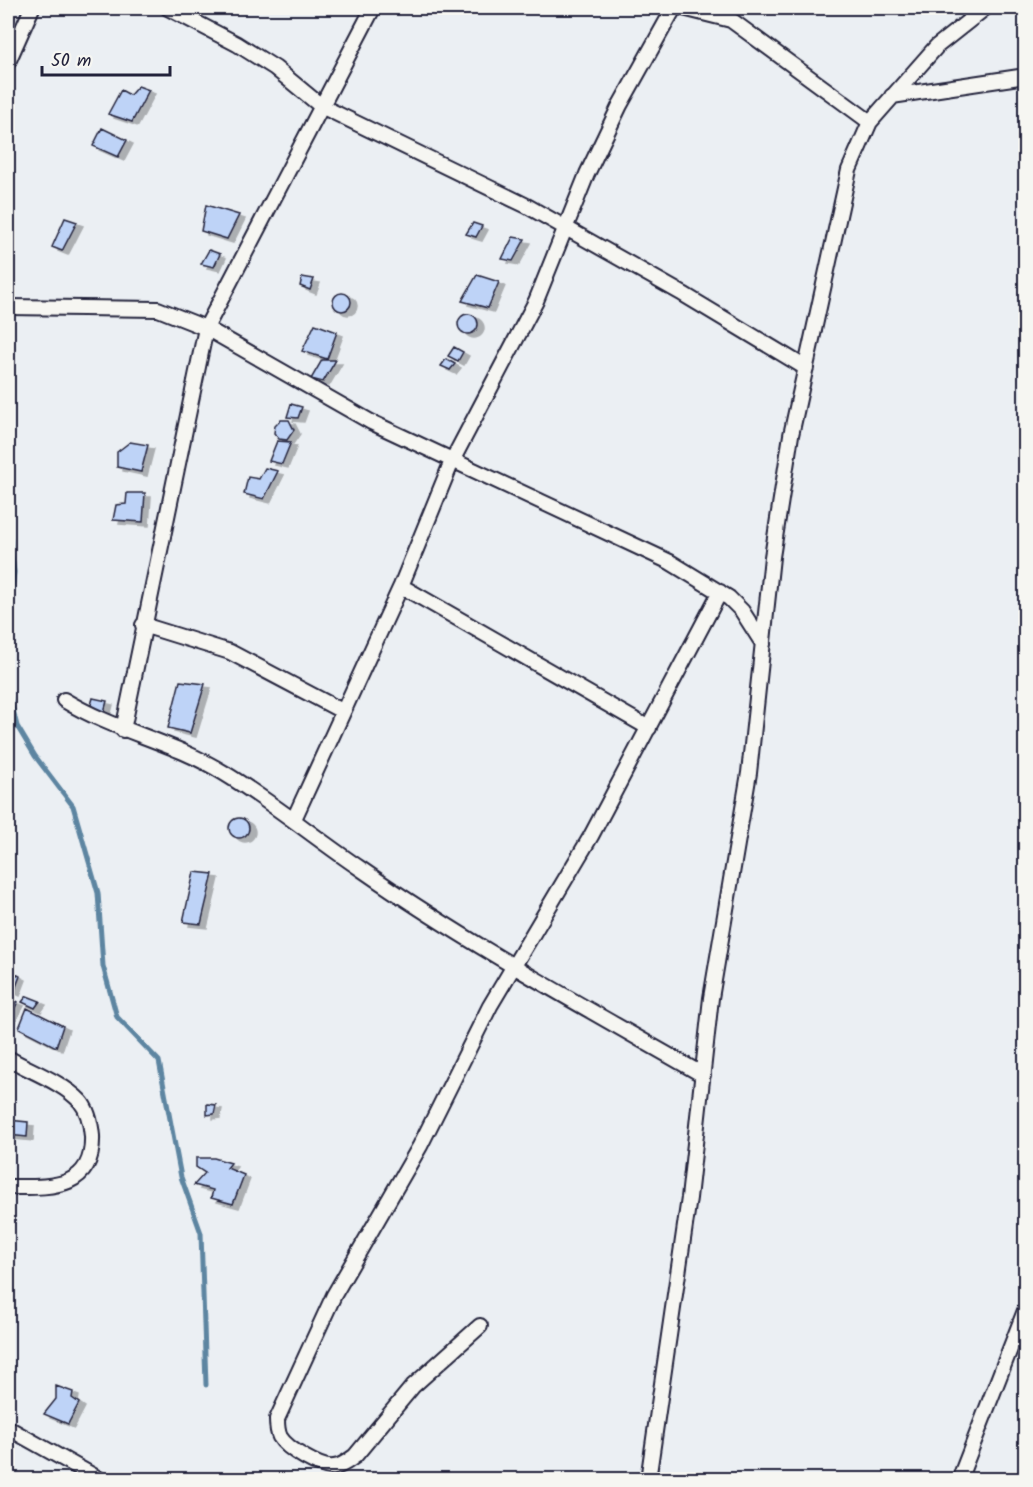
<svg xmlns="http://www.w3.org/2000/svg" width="1033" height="1487" viewBox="0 0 1033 1487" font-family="Kalam,sans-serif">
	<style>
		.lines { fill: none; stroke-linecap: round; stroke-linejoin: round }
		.stream { stroke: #5d85a1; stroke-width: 5 }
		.building { fill: #bed3f7; stroke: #22223b; stroke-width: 1.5; filter: url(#shadow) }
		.street-casing { stroke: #22223b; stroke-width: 18 }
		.street { stroke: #f6f6f2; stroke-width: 14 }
	</style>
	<defs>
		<filter id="shadow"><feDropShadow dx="6" dy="4" stdDeviation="0" flood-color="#0004"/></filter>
	</defs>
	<rect width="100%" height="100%" fill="#ebeff3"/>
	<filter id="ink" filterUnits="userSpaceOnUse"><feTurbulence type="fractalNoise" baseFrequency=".0167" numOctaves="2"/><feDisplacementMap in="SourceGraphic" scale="12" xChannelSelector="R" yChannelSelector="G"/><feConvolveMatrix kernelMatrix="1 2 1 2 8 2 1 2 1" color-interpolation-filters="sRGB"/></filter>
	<g filter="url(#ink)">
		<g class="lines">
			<path class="stream" d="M 8,525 L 14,572 L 8,623
				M 8,690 L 17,726 L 35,756 L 73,806 L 98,893 L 103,966 L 117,1017 L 159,1061 L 181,1177 L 201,1233 L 206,1385"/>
		</g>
		<path class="building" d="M 138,86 L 149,90 L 132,122 L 108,114 L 121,90 L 130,95 Z
			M 102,128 L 127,140 L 118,157 L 93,146 Z
			M 206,205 L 239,215 L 227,239 L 201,231 Z
			M 65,218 L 77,222 L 62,251 L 52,247 Z
			M 473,223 L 482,226 L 476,237 L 466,234 Z
			M 513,237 L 525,239 L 513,261 L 502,259 Z
			M 209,250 L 220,254 L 214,267 L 201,264 Z
			M 477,275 L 499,282 L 488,308 L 462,301 Z
			M 302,277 L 314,279 L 310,290 L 300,286 Z
			M333 302a9 9 0 1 1 18 0a9 9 0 1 1-18 0Z
			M458 324a10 10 0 1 1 20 0a10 10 0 1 1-20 0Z
			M 315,324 L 337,332 L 327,359 L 302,351 Z
			M 454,347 L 463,352 L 458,361 L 448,356 Z
			M 446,359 L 455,364 L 450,370 L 441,366 Z
			M 322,360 L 336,360 L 323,382 L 311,379 Z
			M 291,404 L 302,407 L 298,418 L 287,417 Z
			M 281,420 L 289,420 L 294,430 L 287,440 L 279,439 L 274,433 L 275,426 Z
			M 277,441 L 291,442 L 282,464 L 269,461 Z
			M 130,442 L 148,445 L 141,472 L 117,467 L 117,452 Z
			M 265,468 L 278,471 L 264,499 L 244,494 L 248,477 L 259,479 Z
			M 127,493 L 145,493 L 143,522 L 113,520 L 116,505 L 126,504 Z
			M 180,681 L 205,684 L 190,733 L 168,728 Z
			M 93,698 L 107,701 L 103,716 L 88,715 Z
			M229 828a10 10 0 1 1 20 0a10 10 0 1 1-20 0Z
			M 194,872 L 213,874 L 201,924 L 183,922 Z
			M 8,970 L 20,976 L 14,992 L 8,989 Z
			M 27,996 L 40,1001 L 35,1008 L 22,1002 Z
			M 8,998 L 18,1002 L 8,1020 Z
			M 27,1008 L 63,1026 L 56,1047 L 19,1028 Z
			M 207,1104 L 216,1105 L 214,1114 L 207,1115 Z
			M 8,1120 L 28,1122 L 27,1137 L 8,1135 Z
			M 196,1158 L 214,1158 L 231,1163 L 227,1168 L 244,1175 L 233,1204 L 211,1198 L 213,1190 L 194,1185 L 205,1173 L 196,1167 Z
			M 56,1386 L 73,1392 L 72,1398 L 79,1403 L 68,1424 L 44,1414 L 56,1399 Z"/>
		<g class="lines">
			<g class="street-casing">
				<path id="street" d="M 168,8 L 237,44 L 275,68 L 321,106 L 527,206 L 683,294 L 806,368
					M 683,8 L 731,20 L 870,122
					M 8,62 L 32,8
					M 892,96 L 1026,76
					M 8,307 L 158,309 L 206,328 L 371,422 L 670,562 L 729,598 L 742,611 L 763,644
					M 401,586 L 649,728
					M 143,625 L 230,652 L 342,711
					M 64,700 C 117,732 172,741 224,773 C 272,802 315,838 361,869 C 470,945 588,1009 703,1075
					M 123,730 L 206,328 L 373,8
					M 294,819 L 401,586 L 452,461 L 536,301 L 587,174 L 620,105 L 674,8
					M 8,1058 C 30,1071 62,1082 80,1101 C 88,1110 91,1125 92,1136 C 94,1191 48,1187 8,1187
					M 480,1326 L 413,1386 L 355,1456 C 349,1460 343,1466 334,1467 C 321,1469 287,1449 280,1437 C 277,1431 277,1425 277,1419 L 334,1295 L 420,1146 L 490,1006 L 591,836 L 720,592
					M 8,1428 L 101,1480
					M 648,1480 L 689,1198 L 711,998 L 749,773 L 772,557 L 791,435 L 849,170 L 870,122 L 937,46 L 985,8
					M 959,1480 L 1026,1308"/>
			</g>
			<use href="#street" class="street"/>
		</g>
	</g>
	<rect width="1033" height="1487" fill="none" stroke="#f6f6f2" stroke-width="30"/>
	<rect x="15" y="15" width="1003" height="1457" fill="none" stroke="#22223b" stroke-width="2" filter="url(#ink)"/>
	<path d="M42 66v9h128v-9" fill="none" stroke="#22223b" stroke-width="3"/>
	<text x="51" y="66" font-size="18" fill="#22223b" stroke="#f6f6f2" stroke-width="4.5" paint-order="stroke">50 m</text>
</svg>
